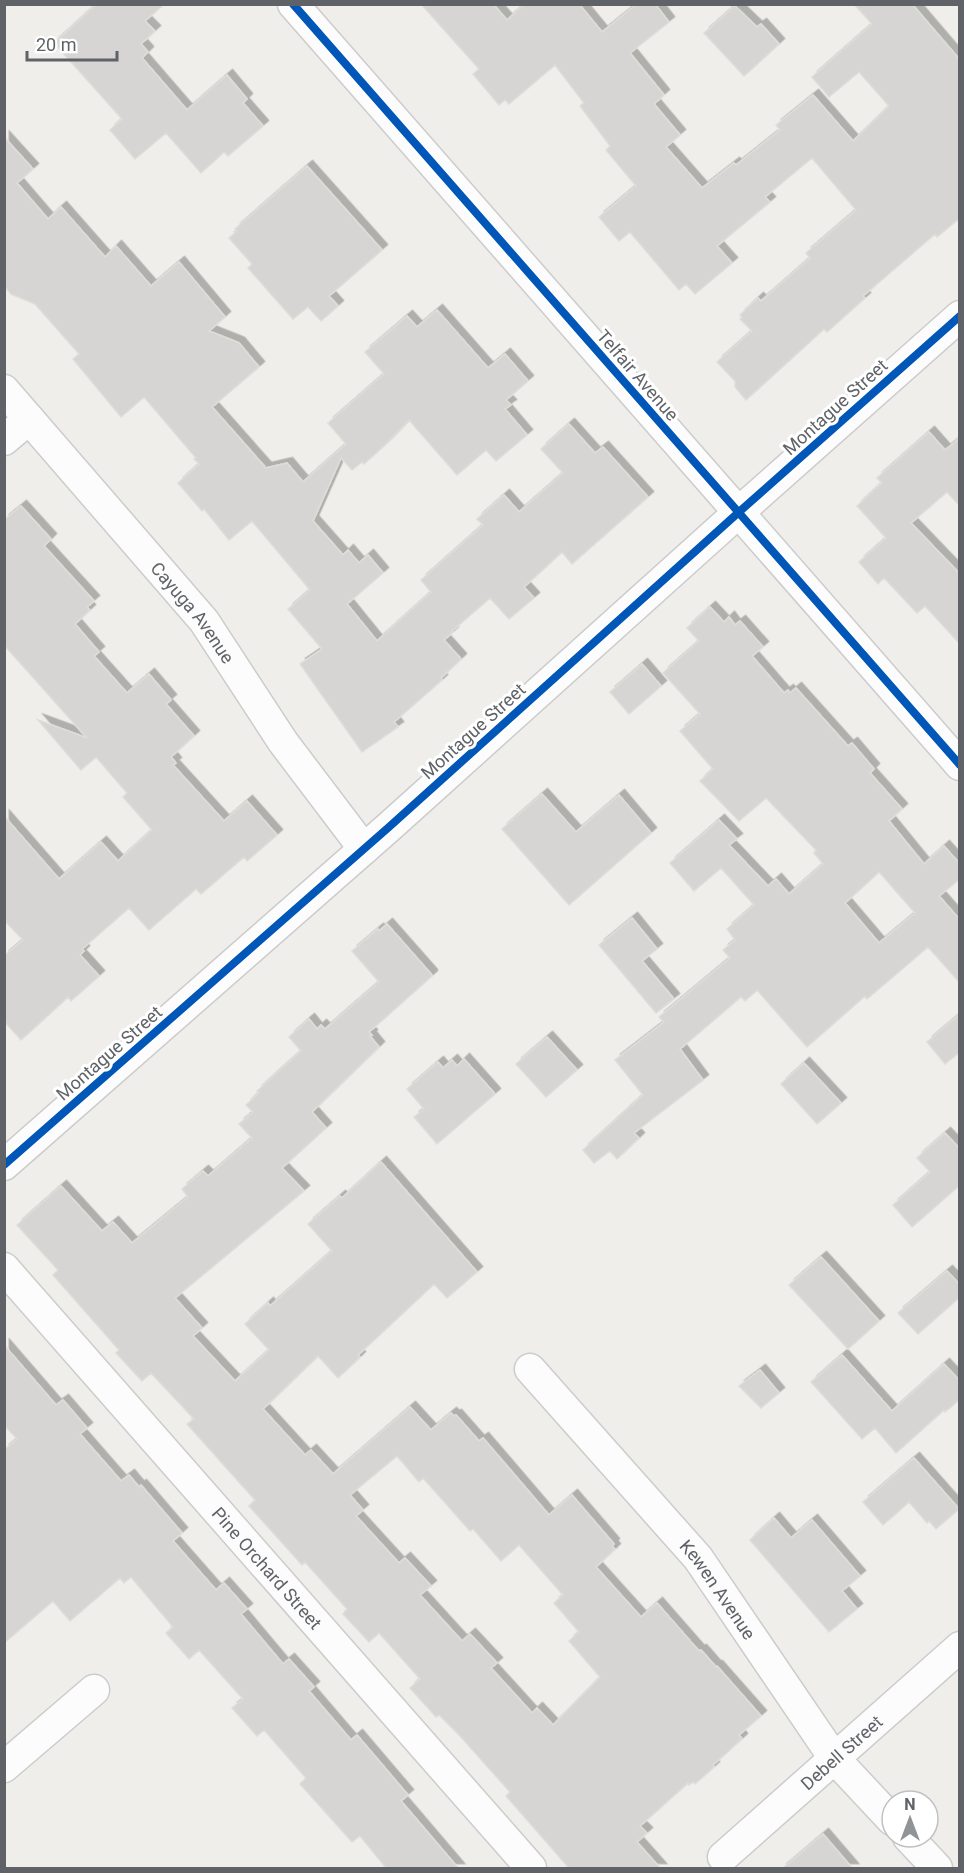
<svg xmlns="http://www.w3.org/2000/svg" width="964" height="1873" viewBox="0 0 964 1873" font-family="Roboto,sans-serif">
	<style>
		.building { fill: #d6d5d3; stroke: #deddd9; stroke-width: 1.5; fill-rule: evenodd; filter: url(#shadow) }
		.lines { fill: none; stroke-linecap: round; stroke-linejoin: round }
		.minor-casing { stroke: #cbcccc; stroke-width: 33 }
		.minor { stroke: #fdfcfc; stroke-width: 30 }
		.cycleway-casing { stroke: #fff; stroke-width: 11 }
		.cycleway { stroke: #0057b8; stroke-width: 8 }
		.labels { text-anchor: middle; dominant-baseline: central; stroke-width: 6; stroke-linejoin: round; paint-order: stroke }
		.street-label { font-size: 18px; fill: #5f6368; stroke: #fff }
	</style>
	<defs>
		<filter id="shadow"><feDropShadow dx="5.5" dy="-5.5" stdDeviation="0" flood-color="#0004"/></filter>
	</defs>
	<rect width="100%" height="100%" fill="#efeeea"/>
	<path class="building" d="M 97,4 L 164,4 L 145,21 L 155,31 L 141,44 L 148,52 L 142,58 L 187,110 L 227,75 L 247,99 L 243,103 L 263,126 L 228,156 L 224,152 L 201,173 L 166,133 L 135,159 L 110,130 L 122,119 L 54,43 Z
		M 421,4 L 493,4 L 507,20 L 525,4 L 579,4 L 602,32 L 637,4 L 655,4 L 669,22 L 630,53 L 664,95 L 654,104 L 680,135 L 666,147 L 702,188 L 734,163 L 736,165 L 780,130 L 776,125 L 813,95 L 853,141 L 889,106 L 859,72 L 829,97 L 812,77 L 872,24 L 854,4 L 912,4 L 960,60 L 960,218 L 937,237 L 935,234 L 863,296 L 865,298 L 827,332 L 824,329 L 746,400 L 735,387 L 735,381 L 717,362 L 752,331 L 740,319 L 742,317 L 740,315 L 758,298 L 761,301 L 810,258 L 806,253 L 856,210 L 812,158 L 765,197 L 770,202 L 717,246 L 732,263 L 695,294 L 686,284 L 679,290 L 630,232 L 619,241 L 599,217 L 636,186 L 606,150 L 610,146 L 580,106 L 584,103 L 555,65 L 509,104 L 505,100 L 499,105 L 473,74 L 479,69 Z
		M 735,6 L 757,27 L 761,24 L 779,44 L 744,76 L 704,33 Z
		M 4,137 L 33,169 L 17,183 L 48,219 L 61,207 L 105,257 L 116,246 L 151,286 L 179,262 L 225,317 L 209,331 L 239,343 L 259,367 L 212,407 L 266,468 L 287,463 L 303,482 L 346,444 L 328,423 L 384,374 L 365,352 L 407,316 L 417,327 L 437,310 L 488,368 L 505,354 L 528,381 L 506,400 L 511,405 L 505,409 L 527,435 L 496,461 L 486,450 L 457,475 L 409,420 L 388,442 L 364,464 L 362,462 L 352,470 L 341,458 L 313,521 L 343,555 L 348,550 L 359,563 L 368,555 L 383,573 L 347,604 L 377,641 L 431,592 L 421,580 L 483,525 L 477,519 L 504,495 L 519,512 L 563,473 L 541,449 L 569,424 L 595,453 L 603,447 L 648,497 L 572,564 L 562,552 L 524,587 L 534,598 L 509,619 L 490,598 L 452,631 L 453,632 L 444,640 L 461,659 L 441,678 L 442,680 L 394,722 L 398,727 L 362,752 L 300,664 L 322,649 L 288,609 L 310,590 L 252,521 L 229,540 L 204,509 L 202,511 L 178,483 L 199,464 L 194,459 L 196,458 L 144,397 L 121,417 L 73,359 L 79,354 L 35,304 L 11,294 L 4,286 Z
		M 307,166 L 382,250 L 329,296 L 338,306 L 321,321 L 308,307 L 293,319 L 248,268 L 252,264 L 229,238 L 237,231 L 235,229 Z
		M 929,432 L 945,450 L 960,438 L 960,506 L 947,492 L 911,523 L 960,574 L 960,644 L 925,606 L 917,613 L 884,578 L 878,584 L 859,562 L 886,538 L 857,506 L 882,483 L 877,478 Z
		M 21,506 L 51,539 L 44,546 L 94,601 L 87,607 L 90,610 L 75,624 L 99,652 L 94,656 L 127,693 L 149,674 L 171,700 L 166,704 L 194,736 L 171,757 L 176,763 L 173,765 L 224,821 L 247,801 L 277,835 L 247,861 L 244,857 L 201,894 L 196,889 L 149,930 L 129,908 L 82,949 L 84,951 L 80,955 L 99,976 L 71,1001 L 68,997 L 21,1040 L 4,1021 L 4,956 L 23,940 L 4,920 L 4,816 L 59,879 L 101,842 L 118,861 L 152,830 L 123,797 L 127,793 L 96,757 L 81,770 L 38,720 L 87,738 L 4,645 L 4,520 Z
		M 710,607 L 724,622 L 729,617 L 735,625 L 740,621 L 763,647 L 752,656 L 784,693 L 788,690 L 790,693 L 796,688 L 848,746 L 852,743 L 874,769 L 870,773 L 902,809 L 889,821 L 924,864 L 944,846 L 960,864 L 960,879 L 939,896 L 960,920 L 960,983 L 928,947 L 867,999 L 865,996 L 807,1047 L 757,990 L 745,1001 L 741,997 L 680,1049 L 703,1080 L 634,1133 L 639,1138 L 617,1159 L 610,1151 L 594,1163 L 583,1150 L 643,1095 L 615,1060 L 664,1022 L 659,1017 L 730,958 L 723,950 L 735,940 L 727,929 L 754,905 L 721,868 L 694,891 L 670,863 L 719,820 L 737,839 L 729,845 L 768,886 L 776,879 L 789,894 L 823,864 L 814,853 L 816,850 L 766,798 L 739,821 L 700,781 L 713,769 L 680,731 L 700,714 L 663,673 L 699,641 L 687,628 ZM 879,872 L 915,913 L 879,943 L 845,903 Z
		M 642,664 L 661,686 L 629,714 L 610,692 Z
		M 542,794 L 576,832 L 619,795 L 651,833 L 569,905 L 502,829 Z
		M 632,918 L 657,949 L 642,961 L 674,999 L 656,1013 L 599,945 Z
		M 387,924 L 432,975 L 432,976 L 369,1032 L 372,1035 L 370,1036 L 379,1047 L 312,1112 L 326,1128 L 282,1168 L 304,1191 L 175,1298 L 202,1328 L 193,1336 L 235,1381 L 269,1350 L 245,1324 L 268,1303 L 270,1306 L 332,1251 L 308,1224 L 340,1196 L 342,1198 L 381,1162 L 477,1272 L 447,1298 L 434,1284 L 358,1355 L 360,1357 L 338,1378 L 318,1356 L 263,1409 L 305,1455 L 311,1450 L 333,1474 L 410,1407 L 431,1430 L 451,1413 L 454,1416 L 456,1415 L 479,1441 L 483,1438 L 549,1515 L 572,1495 L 614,1544 L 612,1546 L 615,1549 L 596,1567 L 641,1617 L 657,1603 L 699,1651 L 701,1650 L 716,1667 L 717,1666 L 761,1716 L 739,1735 L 742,1739 L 713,1765 L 714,1767 L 695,1784 L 693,1782 L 689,1785 L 688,1783 L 640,1826 L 647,1833 L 637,1842 L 661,1869 L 569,1868 L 506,1796 L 510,1792 L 460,1736 L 439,1715 L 436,1717 L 410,1688 L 420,1679 L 379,1633 L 369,1642 L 343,1614 L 347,1609 L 305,1562 L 302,1565 L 249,1506 L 255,1500 L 187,1424 L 194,1419 L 151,1373 L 142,1381 L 116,1353 L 119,1350 L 53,1275 L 58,1270 L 17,1225 L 61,1186 L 102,1231 L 113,1222 L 132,1243 L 188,1197 L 182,1189 L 203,1171 L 208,1176 L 252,1138 L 239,1124 L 253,1112 L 246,1105 L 259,1093 L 257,1091 L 301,1051 L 289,1037 L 309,1019 L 317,1029 L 321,1025 L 325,1029 L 379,982 L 352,951 L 378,929 L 379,931 ZM 397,1456 L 419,1482 L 423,1478 L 470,1531 L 473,1529 L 501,1561 L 519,1545 L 563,1595 L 554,1603 L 579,1632 L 569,1641 L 600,1677 L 553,1725 L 537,1708 L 532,1713 L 491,1668 L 497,1663 L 470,1634 L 462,1641 L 420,1595 L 431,1586 L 405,1558 L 399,1563 L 356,1516 L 363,1510 L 350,1495 Z
		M 960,1014 L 960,1052 L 945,1064 L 927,1042 Z
		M 547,1037 L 577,1070 L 546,1097 L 516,1064 Z
		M 464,1059 L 495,1094 L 437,1144 L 414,1117 L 424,1109 L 407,1089 L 438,1062 L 443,1068 L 452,1060 L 457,1066 Z
		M 804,1063 L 841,1103 L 817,1124 L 781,1084 Z
		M 945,1133 L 960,1149 L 960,1185 L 912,1227 L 893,1205 L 930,1172 L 917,1158 Z
		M 821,1257 L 879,1321 L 848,1349 L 789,1285 Z
		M 947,1271 L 960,1285 L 960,1297 L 918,1334 L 898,1313 Z
		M 4,1345 L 56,1405 L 63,1400 L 87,1428 L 80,1434 L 121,1481 L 129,1475 L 139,1487 L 141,1485 L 182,1533 L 173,1541 L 216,1590 L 224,1583 L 247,1609 L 241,1614 L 283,1664 L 289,1659 L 314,1687 L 309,1691 L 351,1740 L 357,1735 L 408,1795 L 401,1801 L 459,1869 L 387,1869 L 360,1836 L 352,1842 L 300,1784 L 306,1778 L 264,1730 L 257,1736 L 232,1708 L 243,1699 L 199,1650 L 189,1659 L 166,1633 L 173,1627 L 131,1577 L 124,1583 L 120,1578 L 70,1621 L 53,1601 L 4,1643 L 4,1450 L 17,1439 L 4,1425 Z
		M 842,1355 L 892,1411 L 944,1364 L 960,1381 L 960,1399 L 945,1412 L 944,1410 L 896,1453 L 875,1428 L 862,1439 L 811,1382 Z
		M 760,1370 L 779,1393 L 761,1408 L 739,1386 Z
		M 914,1458 L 959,1509 L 936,1529 L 929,1521 L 927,1523 L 909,1502 L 883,1525 L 863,1502 Z
		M 774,1518 L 791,1538 L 812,1520 L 860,1576 L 842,1591 L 857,1609 L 829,1632 L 750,1540 Z
		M 823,1834 L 853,1869 L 782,1869 Z"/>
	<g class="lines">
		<g class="minor-casing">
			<g id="minor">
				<path d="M 293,4 L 960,765"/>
				<path id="s1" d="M 4,390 L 204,621 L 283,742 L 364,849"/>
				<path d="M 4,440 L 29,419"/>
				<path d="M 4,1165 L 389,827 L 739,512 L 960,316"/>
				<path id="s2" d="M 4,1268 L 531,1868"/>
				<path id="s3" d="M 530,1369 L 698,1558 L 834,1758 L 892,1820"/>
				<path d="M 4,1767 L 94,1690"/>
				<path d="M 908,1837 L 937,1868"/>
				<path id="s4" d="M 723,1857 L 960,1647"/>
			</g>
		</g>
		<use href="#minor" class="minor"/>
		<g class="cycleway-casing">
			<path id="cycleway" d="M 293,4 L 960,765
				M 4,1165 L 389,827 L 739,512 L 960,316"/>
		</g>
		<use href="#cycleway" class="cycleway"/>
	</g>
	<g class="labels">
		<g class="street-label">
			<text transform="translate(638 375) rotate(49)">Telfair Avenue</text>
			<text transform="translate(835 407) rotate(-42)">Montague Street</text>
			<text stroke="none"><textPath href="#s1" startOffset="292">Cayuga Avenue</textPath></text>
			<text transform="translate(473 731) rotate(-42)">Montague Street</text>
			<text transform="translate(109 1053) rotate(-41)">Montague Street</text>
			<text stroke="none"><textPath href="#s2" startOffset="399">Pine Orchard Street</textPath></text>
			<text stroke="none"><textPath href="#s3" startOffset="290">Kewen Avenue</textPath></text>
			<text stroke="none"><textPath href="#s4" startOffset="158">Debell Street</textPath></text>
		</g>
	</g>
	<rect width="964" height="1873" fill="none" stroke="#5f6368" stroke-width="12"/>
	<g transform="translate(910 1819)"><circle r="28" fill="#ffffff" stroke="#bfc1c3" stroke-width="1.5"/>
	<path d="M0-4.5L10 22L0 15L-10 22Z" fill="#919496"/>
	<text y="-9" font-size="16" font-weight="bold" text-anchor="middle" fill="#5f6368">N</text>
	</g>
	<path d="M27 51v9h90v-9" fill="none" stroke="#5f6368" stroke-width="3"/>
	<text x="36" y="51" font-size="18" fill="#5f6368" stroke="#ffffff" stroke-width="4.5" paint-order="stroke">20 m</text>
</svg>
